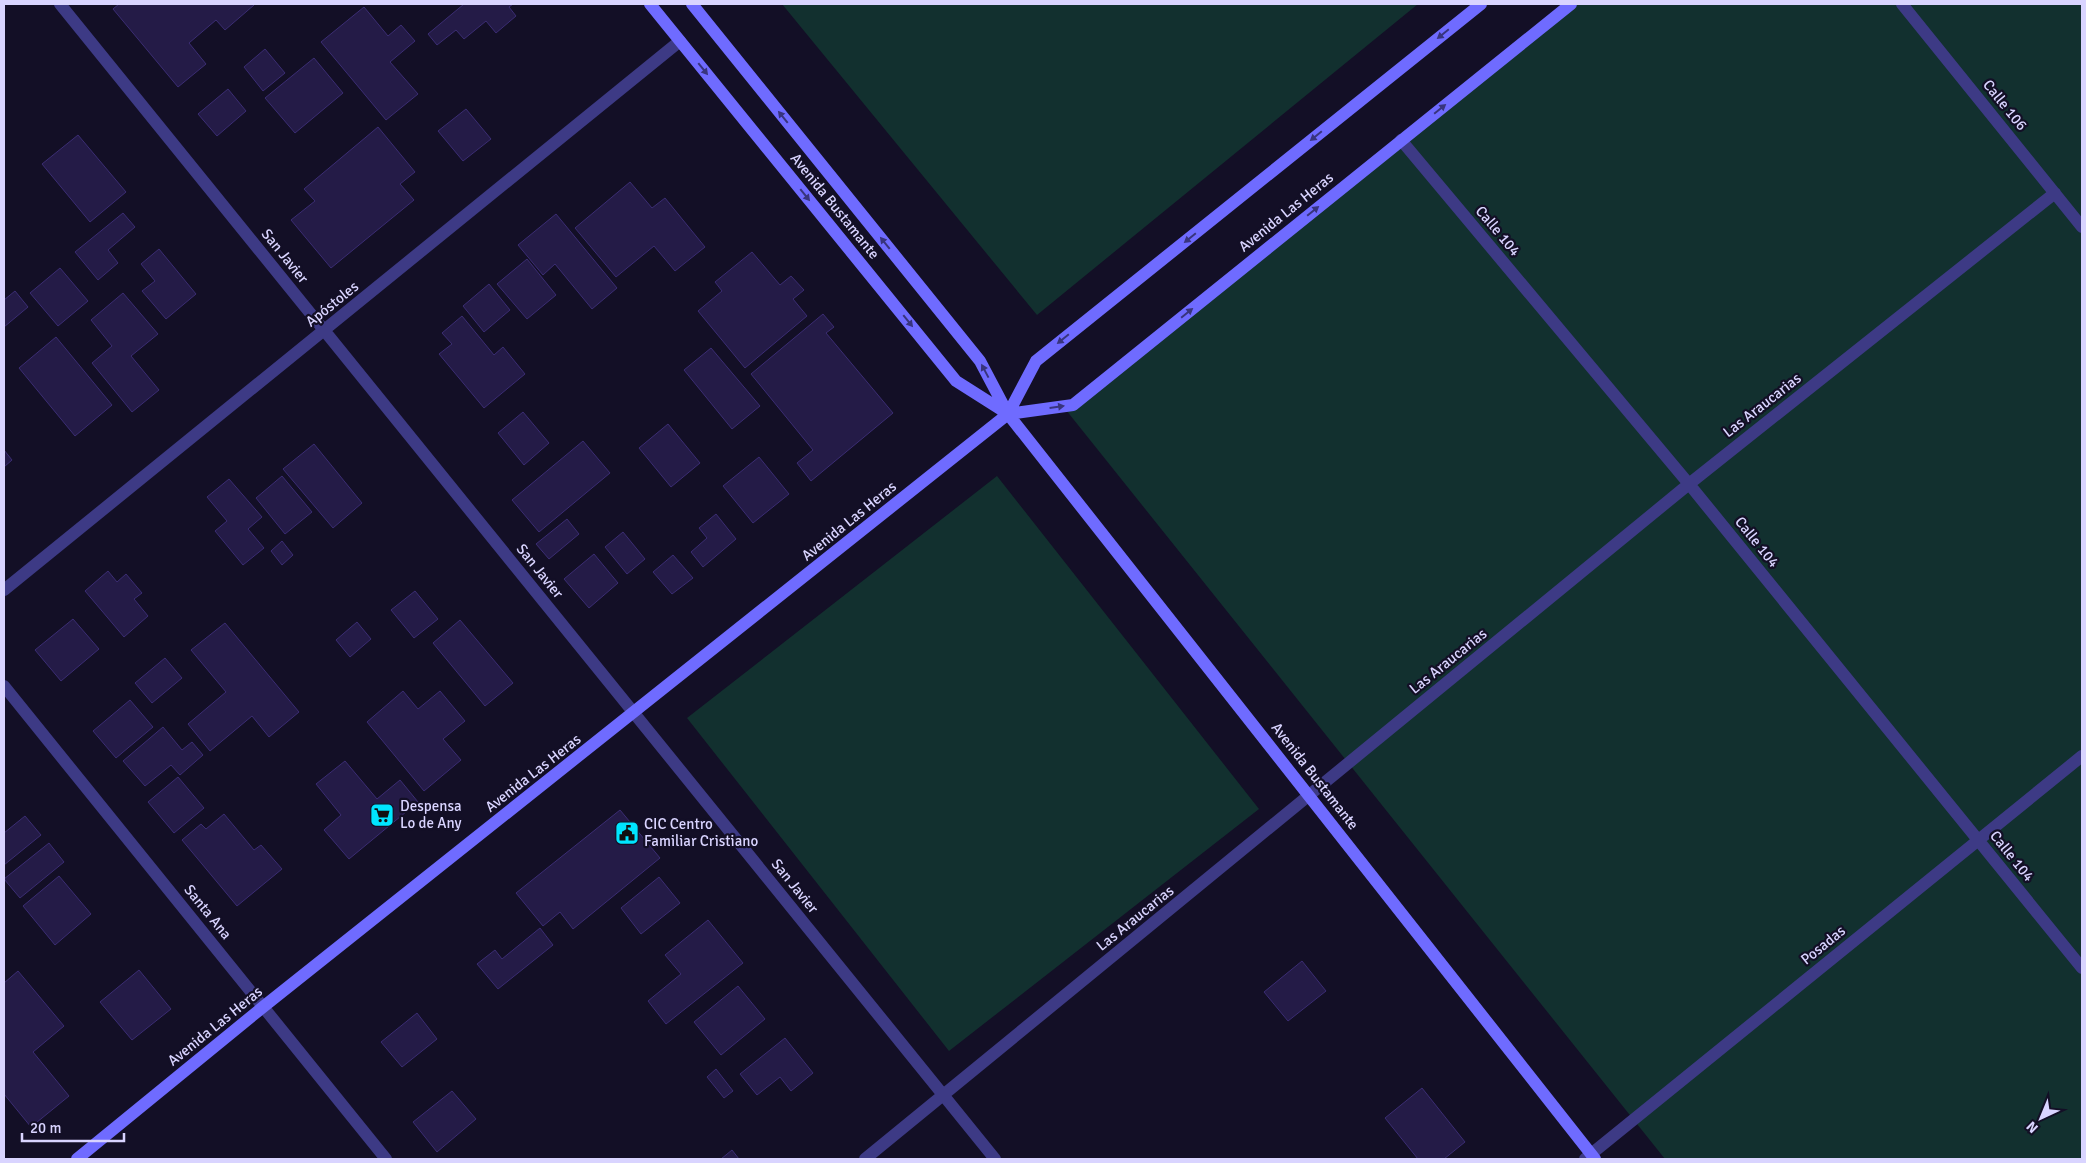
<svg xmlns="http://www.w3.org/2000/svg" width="2086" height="1163" viewBox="0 0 2086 1163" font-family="Signika,sans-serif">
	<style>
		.green { fill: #12302f }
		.building { fill: #241b47; stroke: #3b2d73 }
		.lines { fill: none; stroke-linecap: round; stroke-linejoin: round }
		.street { stroke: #3d3a85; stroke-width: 12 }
		.secondary { stroke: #6f6bff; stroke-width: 12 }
		.oneway { fill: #38347d }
		.labels { text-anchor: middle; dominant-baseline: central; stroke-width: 4.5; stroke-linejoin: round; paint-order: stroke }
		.street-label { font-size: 15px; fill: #d9d4ff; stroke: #130f26 }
		.poi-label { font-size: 15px; fill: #d9d4ff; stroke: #130f26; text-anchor: start }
	</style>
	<rect width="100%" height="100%" fill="#130f26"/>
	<path class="green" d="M 782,4 L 1418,4 L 1037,315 Z
		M 1569,4 L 2082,4 L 2082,1159 L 1665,1159 L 1066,410 Z
		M 997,476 L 1259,809 L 949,1051 L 687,718 Z"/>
	<path class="building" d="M 119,4 L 253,4 L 254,5 L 225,30 L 216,20 L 189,43 L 206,64 L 178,87 L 113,9 Z
		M 464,4 L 513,4 L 509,7 L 516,16 L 496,33 L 486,21 L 464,39 L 456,30 L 437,45 L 428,34 Z
		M 364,7 L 388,36 L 401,25 L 415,41 L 390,62 L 418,94 L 386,120 L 321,42 Z
		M 265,49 L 285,73 L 263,91 L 244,67 Z
		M 314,58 L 343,93 L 295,133 L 265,98 Z
		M 228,89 L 246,111 L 217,136 L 198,114 Z
		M 466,109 L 491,139 L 463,161 L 438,131 Z
		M 378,127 L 415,172 L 400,184 L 414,200 L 331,268 L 291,220 L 315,201 L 304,189 Z
		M 78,135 L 126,192 L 90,222 L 42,164 Z
		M 630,182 L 652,208 L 665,198 L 705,247 L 675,271 L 654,246 L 616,277 L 575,228 Z
		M 123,213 L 135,227 L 108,250 L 118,263 L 98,280 L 75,252 Z
		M 556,214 L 617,288 L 592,309 L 555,264 L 543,275 L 518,245 Z
		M 159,249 L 196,294 L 166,319 L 142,291 L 155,281 L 141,264 Z
		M 752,252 L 780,285 L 791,276 L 804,290 L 793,299 L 807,316 L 745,368 L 698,311 L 722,291 L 715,282 Z
		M 527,259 L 556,295 L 527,319 L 497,284 Z
		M 60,268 L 88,301 L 58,326 L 30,293 Z
		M 489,284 L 510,310 L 484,332 L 463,306 Z
		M 15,291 L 28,307 L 4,327 L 4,300 Z
		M 123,293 L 158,334 L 131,356 L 159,390 L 132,412 L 92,363 L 112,346 L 91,320 Z
		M 823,314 L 834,327 L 826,333 L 893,413 L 811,481 L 797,463 L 813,450 L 751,374 Z
		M 462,316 L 494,355 L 503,347 L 525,374 L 484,408 L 439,354 L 452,344 L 442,333 Z
		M 56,337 L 112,405 L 75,436 L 19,368 Z
		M 711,348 L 760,406 L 732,429 L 684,370 Z
		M 523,412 L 549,443 L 524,465 L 498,433 Z
		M 668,424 L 700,463 L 671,487 L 639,448 Z
		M 583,441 L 610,473 L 539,532 L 512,500 Z
		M 314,444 L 362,503 L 333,528 L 283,469 Z
		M 4,450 L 12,460 L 4,467 Z
		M 759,457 L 789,494 L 753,523 L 723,486 Z
		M 282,476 L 312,512 L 285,534 L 256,498 Z
		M 229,479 L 262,517 L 248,529 L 264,548 L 243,565 L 215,531 L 227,521 L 207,497 Z
		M 716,514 L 736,539 L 703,567 L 691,552 L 707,538 L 699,528 Z
		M 567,519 L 579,534 L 549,559 L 536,544 Z
		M 623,532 L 645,559 L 627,574 L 605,547 Z
		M 282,541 L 293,555 L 282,565 L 271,551 Z
		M 594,554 L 618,583 L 589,608 L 564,579 Z
		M 673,555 L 693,578 L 672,594 L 653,572 Z
		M 108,571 L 117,582 L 126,574 L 142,593 L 134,599 L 148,616 L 124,637 L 85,591 Z
		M 415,591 L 438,619 L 414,638 L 391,610 Z
		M 73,619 L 99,649 L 61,681 L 35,650 Z
		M 460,620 L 513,683 L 485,706 L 433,643 Z
		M 357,622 L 371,639 L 350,657 L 336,640 Z
		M 225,623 L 299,712 L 269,737 L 252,716 L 210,751 L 188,724 L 226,692 L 191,650 Z
		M 165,658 L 182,678 L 152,703 L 135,683 Z
		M 403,691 L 418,709 L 440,691 L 465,721 L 443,739 L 461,760 L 424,791 L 367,722 Z
		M 130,700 L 153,727 L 116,758 L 93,731 Z
		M 163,727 L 182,750 L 192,742 L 203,755 L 180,775 L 171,765 L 145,786 L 123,761 Z
		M 345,761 L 377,799 L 400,780 L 418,802 L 349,859 L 324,830 L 341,815 L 316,784 Z
		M 178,777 L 204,808 L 174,833 L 148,802 Z
		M 620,810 L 660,858 L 573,929 L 560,912 L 543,926 L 516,893 Z
		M 224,814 L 254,850 L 261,845 L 282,869 L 237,906 L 182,840 L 201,824 L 206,829 Z
		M 25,816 L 41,835 L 4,865 L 4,833 Z
		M 49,843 L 64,862 L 20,898 L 4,879 Z
		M 59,876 L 91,914 L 55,945 L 23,906 Z
		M 659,877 L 680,903 L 641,934 L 621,908 Z
		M 708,920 L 743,963 L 666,1024 L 648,1001 L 681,974 L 665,955 Z
		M 540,928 L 553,945 L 498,989 L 477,964 L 495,950 L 502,959 Z
		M 1302,961 L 1326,991 L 1288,1021 L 1264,992 Z
		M 139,970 L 171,1009 L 132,1040 L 100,1002 Z
		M 18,971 L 64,1026 L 33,1052 L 69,1096 L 31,1127 L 4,1094 L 4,983 Z
		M 738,986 L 765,1019 L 721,1055 L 694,1022 Z
		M 417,1013 L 437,1039 L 402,1067 L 381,1042 Z
		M 785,1038 L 813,1073 L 791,1091 L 780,1077 L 757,1095 L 740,1074 Z
		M 716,1069 L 733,1091 L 724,1098 L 707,1077 Z
		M 1422,1088 L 1465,1142 L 1444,1159 L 1418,1159 L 1385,1118 Z
		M 452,1091 L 476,1119 L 437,1152 L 413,1122 Z
		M 732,1150 L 739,1159 L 721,1159 Z"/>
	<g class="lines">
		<path class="street" d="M 60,4 L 995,1159
			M 1902,4 L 2082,227
			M 1401,140 L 1689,484 L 2082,968
			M 4,590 L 680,41
			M 4,686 L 386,1159
			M 865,1159 L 1689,484 L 2055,193
			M 1585,1159 L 2082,756"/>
		<path class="secondary" d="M 650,4 L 956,381 L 1008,414
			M 692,4 L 980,361 L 1008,414 L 1595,1159
			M 1008,414 L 1073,405 L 1571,4
			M 77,1159 L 263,1007 L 1008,414 L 1036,361 L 1481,4"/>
	</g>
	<defs><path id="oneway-solid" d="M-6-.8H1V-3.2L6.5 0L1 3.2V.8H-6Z" transform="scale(1.25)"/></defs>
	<g class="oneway">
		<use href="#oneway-solid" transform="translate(1443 34) rotate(141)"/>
		<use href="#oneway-solid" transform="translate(703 69) rotate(51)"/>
		<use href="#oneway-solid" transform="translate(1440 109) rotate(-39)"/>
		<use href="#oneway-solid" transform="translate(783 117) rotate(-129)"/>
		<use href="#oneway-solid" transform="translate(1316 136) rotate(141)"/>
		<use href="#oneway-solid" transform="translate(805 195) rotate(51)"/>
		<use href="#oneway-solid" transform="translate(1313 211) rotate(-39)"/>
		<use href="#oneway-solid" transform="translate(1190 238) rotate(141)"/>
		<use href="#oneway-solid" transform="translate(885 243) rotate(-129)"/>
		<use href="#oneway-solid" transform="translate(1187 313) rotate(-39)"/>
		<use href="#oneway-solid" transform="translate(908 321) rotate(51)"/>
		<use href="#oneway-solid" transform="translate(1063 339) rotate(141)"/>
		<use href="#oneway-solid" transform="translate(985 371) rotate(-118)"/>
		<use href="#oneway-solid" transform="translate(1057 407) rotate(-8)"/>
	</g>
	<defs>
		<g id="supermarket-square" transform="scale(1.25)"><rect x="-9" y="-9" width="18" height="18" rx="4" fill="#00e5ff" stroke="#130f26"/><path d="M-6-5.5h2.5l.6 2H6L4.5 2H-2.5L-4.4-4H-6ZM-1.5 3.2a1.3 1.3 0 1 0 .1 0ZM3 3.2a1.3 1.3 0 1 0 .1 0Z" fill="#111"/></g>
		<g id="civic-square" transform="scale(1.25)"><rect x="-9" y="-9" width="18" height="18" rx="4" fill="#00e5ff" stroke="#130f26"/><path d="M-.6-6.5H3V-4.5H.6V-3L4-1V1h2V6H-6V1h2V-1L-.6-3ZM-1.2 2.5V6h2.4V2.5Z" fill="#111"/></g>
	</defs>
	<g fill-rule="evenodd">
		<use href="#supermarket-square" x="382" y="815"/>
		<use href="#civic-square" x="627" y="833"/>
	</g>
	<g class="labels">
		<g class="street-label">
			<text transform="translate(2005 105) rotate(51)">Calle 106</text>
			<text transform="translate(835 206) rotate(51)">Avenida Bustamante</text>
			<text transform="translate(1286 212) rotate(-39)">Avenida Las Heras</text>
			<text transform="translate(1498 231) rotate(50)">Calle 104</text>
			<text transform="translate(285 256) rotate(51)">San Javier</text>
			<text transform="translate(332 304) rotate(-39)">Apóstoles</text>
			<text transform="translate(1762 405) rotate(-38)">Las Araucarias</text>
			<text transform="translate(849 521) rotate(-39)">Avenida Las Heras</text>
			<text transform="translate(1757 542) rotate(51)">Calle 104</text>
			<text transform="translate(540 571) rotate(51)">San Javier</text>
			<text transform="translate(1448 661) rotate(-39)">Las Araucarias</text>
			<text transform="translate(533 773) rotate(-38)">Avenida Las Heras</text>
			<text transform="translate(1315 776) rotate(52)">Avenida Bustamante</text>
			<text transform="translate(2012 856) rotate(51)">Calle 104</text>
			<text transform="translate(795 886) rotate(51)">San Javier</text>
			<text transform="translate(208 912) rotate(51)">Santa Ana</text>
			<text transform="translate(1135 918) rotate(-39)">Las Araucarias</text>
			<text transform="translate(1823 945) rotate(-39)">Posadas</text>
			<text transform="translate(215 1026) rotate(-39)">Avenida Las Heras</text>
		</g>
		<g class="poi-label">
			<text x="400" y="806">Despensa<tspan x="400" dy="17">Lo de Any</tspan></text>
			<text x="644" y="824">CIC Centro<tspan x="644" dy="17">Familiar Cristiano</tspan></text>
		</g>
	</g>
	<rect width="2086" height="1163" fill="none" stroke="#d9d4ff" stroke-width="10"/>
	<g transform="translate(2041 1118) rotate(224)" stroke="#130f26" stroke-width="4" paint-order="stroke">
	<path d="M0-4L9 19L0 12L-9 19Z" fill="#d9d4ff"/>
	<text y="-8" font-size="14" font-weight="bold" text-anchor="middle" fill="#d9d4ff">N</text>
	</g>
	<path d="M22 1133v8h102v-8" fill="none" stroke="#d9d4ff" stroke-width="2.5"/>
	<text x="30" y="1133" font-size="15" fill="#d9d4ff" stroke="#130f26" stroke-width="4" paint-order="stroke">20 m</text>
</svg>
